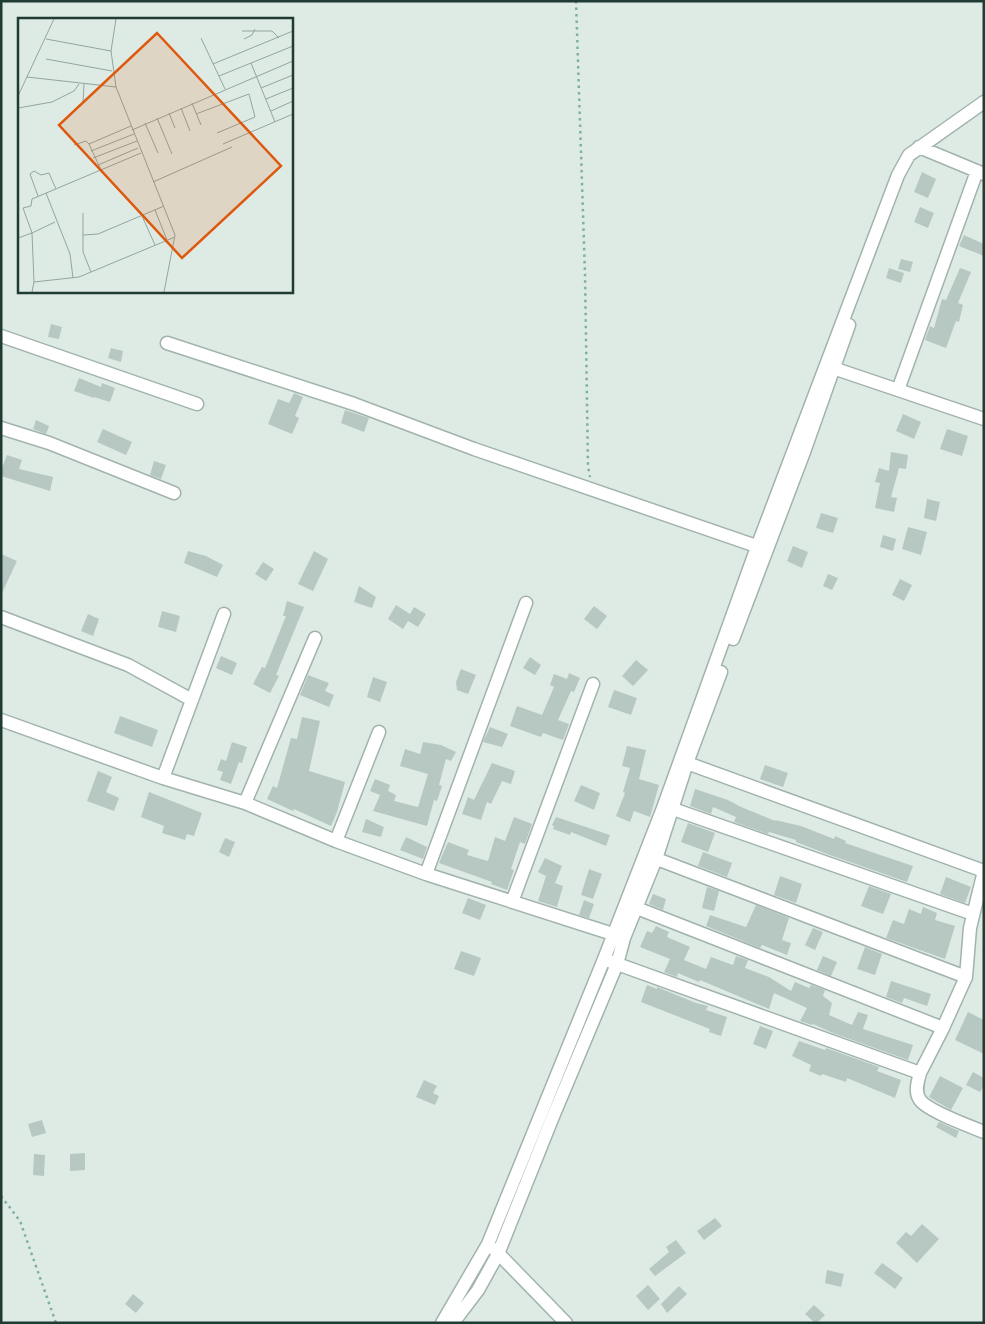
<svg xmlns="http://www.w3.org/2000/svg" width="985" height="1324" viewBox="0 0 985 1324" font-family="Raleway,sans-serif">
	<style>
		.building { fill: #b6c8c1 }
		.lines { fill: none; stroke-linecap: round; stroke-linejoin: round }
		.street-casing { stroke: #a1b3ac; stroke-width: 15 }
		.path { stroke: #7db0a0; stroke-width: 2.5; stroke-dasharray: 2.5 4; stroke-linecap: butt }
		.street { stroke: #fff; stroke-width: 12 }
		.inset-road { fill: none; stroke: #92a59e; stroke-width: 1 }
		.view { fill: #de580e; fill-opacity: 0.15; stroke: #de580e; stroke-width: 2.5 }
		.inset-edge { fill: none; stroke: #1f3b33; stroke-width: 2.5 }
	</style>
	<rect width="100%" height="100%" fill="#deebe5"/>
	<path class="building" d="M 922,172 L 936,179 L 928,198 L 914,192 Z
		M 920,207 L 934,213 L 928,228 L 914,222 Z
		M 964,235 L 984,244 L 984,256 L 959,246 Z
		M 901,259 L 913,262 L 910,272 L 898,269 Z
		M 889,268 L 904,273 L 901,283 L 886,278 Z
		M 960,268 L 971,272 L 958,303 L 963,305 L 959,322 L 956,321 L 946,348 L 925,340 L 930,326 L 934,328 L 942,299 L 946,300 Z
		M 51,324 L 62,327 L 59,339 L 48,337 Z
		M 111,348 L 123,351 L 121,362 L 108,358 Z
		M 79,378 L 101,387 L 102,383 L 115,388 L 110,402 L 94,397 L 94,398 L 74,391 Z
		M 294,393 L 303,397 L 295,416 L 299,418 L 292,434 L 268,424 L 278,399 L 289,403 Z
		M 345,410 L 369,418 L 364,432 L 341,423 Z
		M 903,414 L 921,422 L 914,439 L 896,431 Z
		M 36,420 L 49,426 L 46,434 L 33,429 Z
		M 103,429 L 132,442 L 126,455 L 97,442 Z
		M 947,429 L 968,436 L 962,456 L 940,449 Z
		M 891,452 L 908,455 L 906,469 L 899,468 L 891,497 L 897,498 L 894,512 L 875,508 L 880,483 L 875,482 L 879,468 L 889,471 Z
		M 7,455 L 22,460 L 19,469 L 53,477 L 50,491 L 1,476 L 1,470 Z
		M 154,461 L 166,465 L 161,479 L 150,475 Z
		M 927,499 L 940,502 L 936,521 L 924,518 Z
		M 821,513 L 838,518 L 833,533 L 816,528 Z
		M 908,527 L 927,532 L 921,555 L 902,549 Z
		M 883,535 L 896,539 L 893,551 L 880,547 Z
		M 793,546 L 808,552 L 802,568 L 787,561 Z
		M 188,551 L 206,556 L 223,565 L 217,577 L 184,563 Z
		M 314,551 L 328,559 L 313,591 L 298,584 Z
		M 1,554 L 17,561 L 1,595 Z
		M 263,562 L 274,569 L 266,581 L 255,574 Z
		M 828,574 L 838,578 L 832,590 L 823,586 Z
		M 900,579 L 912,585 L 904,601 L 892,595 Z
		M 359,586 L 376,597 L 372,608 L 354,602 Z
		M 287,601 L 304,607 L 276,675 L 279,676 L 270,693 L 253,684 L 262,667 L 265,668 L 286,616 L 283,616 Z
		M 396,605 L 410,614 L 414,607 L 426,614 L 418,627 L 408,621 L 403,629 L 388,619 Z
		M 594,606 L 607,616 L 597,629 L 584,619 Z
		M 162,611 L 180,616 L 176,632 L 158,627 Z
		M 88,614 L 99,619 L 93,636 L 81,631 Z
		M 221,656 L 237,663 L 232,675 L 216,668 Z
		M 530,657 L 541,665 L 535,675 L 523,668 Z
		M 636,660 L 648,670 L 633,686 L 622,676 Z
		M 461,669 L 476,675 L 468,694 L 457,690 L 456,682 Z
		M 569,673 L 580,678 L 574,692 L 571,691 L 558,720 L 569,724 L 563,740 L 543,733 L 541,737 L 510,726 L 517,706 L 542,715 L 554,687 L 550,685 L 554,674 L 567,679 Z
		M 308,675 L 329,683 L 325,691 L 334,695 L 329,707 L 300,695 Z
		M 373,677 L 387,682 L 380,702 L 367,697 Z
		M 614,690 L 637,698 L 631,715 L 608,707 Z
		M 120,716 L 158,730 L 152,747 L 114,733 Z
		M 302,717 L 320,721 L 309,771 L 345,782 L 337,812 L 331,826 L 294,809 L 293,811 L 267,799 L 273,786 L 277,788 L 291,738 L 297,739 Z
		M 490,727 L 508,734 L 502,747 L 483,742 Z
		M 232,742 L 247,747 L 242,763 L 239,762 L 231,784 L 220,780 L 223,772 L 217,770 L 221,759 L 226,761 Z
		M 423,742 L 441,745 L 456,752 L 451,761 L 446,759 L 439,785 L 442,786 L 437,801 L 434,800 L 427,826 L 373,811 L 380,795 L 370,791 L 375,779 L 390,785 L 388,791 L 396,795 L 394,801 L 418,807 L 428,774 L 400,766 L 405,749 L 420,754 Z
		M 627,746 L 646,750 L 639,779 L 659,785 L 650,817 L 634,811 L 630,822 L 616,816 L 625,793 L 623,792 L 630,768 L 622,766 Z
		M 492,763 L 515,771 L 511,784 L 502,781 L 491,804 L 487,802 L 481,820 L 462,814 L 468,797 L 474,800 Z
		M 765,765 L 788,773 L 783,787 L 760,779 Z
		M 98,771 L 112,777 L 106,792 L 119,798 L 114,811 L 87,801 Z
		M 581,785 L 600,793 L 594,810 L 574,801 Z
		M 695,789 L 728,800 L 739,806 L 775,821 L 775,820 L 801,826 L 834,839 L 835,836 L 846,841 L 845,843 L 913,866 L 907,882 L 827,854 L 796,842 L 796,840 L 769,832 L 768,834 L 734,822 L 736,817 L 713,807 L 711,814 L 690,806 Z
		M 149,792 L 202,813 L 194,836 L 187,834 L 185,840 L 162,833 L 164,826 L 141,817 Z
		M 514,817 L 532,824 L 525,844 L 520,842 L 511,869 L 514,870 L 507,890 L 491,884 L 492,882 L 439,863 L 448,842 L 469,850 L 467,855 L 488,861 L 495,837 L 505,841 Z
		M 556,817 L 610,835 L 606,846 L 571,832 L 570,835 L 553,829 L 554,826 L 552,825 Z
		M 366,819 L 384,827 L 381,837 L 362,832 Z
		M 688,823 L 715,833 L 708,852 L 681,842 Z
		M 406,837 L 427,847 L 423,859 L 400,850 Z
		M 225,838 L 235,842 L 229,857 L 219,852 Z
		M 703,852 L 732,863 L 727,877 L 698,866 Z
		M 545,858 L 562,866 L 555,883 L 563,886 L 557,907 L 538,901 L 546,876 L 538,872 Z
		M 589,869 L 602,874 L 593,899 L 581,895 Z
		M 780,876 L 802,884 L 796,903 L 774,895 Z
		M 946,877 L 971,887 L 965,903 L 940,894 Z
		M 869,886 L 891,894 L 883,914 L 861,906 Z
		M 707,887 L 719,891 L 714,911 L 702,908 Z
		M 653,894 L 666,899 L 663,910 L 649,904 Z
		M 468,898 L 486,905 L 480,920 L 462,913 Z
		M 584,900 L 594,904 L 589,918 L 579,915 Z
		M 756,905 L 789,918 L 782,940 L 791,943 L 787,955 L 762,945 L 760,948 L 706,926 L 710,915 L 746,927 Z
		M 923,907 L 937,913 L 935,920 L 955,926 L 945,959 L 886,938 L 893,920 L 904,924 L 909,909 L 921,914 Z
		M 656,926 L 669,932 L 667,937 L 690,947 L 684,960 L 706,969 L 711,957 L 733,965 L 736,956 L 748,960 L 745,968 L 769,977 L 791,991 L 795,982 L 809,988 L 811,985 L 825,990 L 823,996 L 832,1003 L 829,1015 L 852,1025 L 858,1012 L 868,1015 L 863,1029 L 913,1045 L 908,1060 L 833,1033 L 813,1024 L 812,1025 L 800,1021 L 807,1008 L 774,993 L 769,1009 L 700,980 L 699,982 L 678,973 L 677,977 L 664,972 L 670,959 L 640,947 L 647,931 L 652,933 Z
		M 813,928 L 823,932 L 815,950 L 805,945 Z
		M 865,947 L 882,954 L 875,975 L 857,969 Z
		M 461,951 L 481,958 L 474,976 L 454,969 Z
		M 823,956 L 837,962 L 831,976 L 817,970 Z
		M 891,981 L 931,994 L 927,1006 L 904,998 L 902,1003 L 886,997 Z
		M 647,985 L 657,989 L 657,987 L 696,1003 L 708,1006 L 706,1010 L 727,1017 L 721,1036 L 709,1032 L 710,1029 L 641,1002 Z
		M 968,1012 L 984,1020 L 984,1054 L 955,1040 Z
		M 760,1026 L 773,1031 L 766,1049 L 753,1044 Z
		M 799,1041 L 825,1050 L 826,1048 L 879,1067 L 877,1071 L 901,1080 L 895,1098 L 847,1078 L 846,1082 L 822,1074 L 821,1076 L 809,1071 L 811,1065 L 792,1056 Z
		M 973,1072 L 984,1078 L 984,1085 L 980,1092 L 966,1085 Z
		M 940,1076 L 963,1088 L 951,1110 L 929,1097 Z
		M 424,1080 L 437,1086 L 433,1093 L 439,1096 L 435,1105 L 416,1097 Z
		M 42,1120 L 46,1133 L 32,1137 L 28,1124 Z
		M 939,1122 L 959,1131 L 956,1138 L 936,1127 Z
		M 85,1153 L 85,1170 L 70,1171 L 70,1154 Z
		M 34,1154 L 45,1155 L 44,1176 L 33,1175 Z
		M 715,1218 L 722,1226 L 704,1240 L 697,1231 Z
		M 922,1224 L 939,1239 L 917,1263 L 896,1243 L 906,1232 L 911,1236 Z
		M 676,1240 L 686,1253 L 655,1276 L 649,1269 L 669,1252 L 666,1247 Z
		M 882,1263 L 903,1278 L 895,1289 L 874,1273 Z
		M 827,1270 L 844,1274 L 841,1287 L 825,1283 Z
		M 648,1285 L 660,1299 L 648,1310 L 636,1296 Z
		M 679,1286 L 687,1294 L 667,1313 L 661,1304 Z
		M 133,1294 L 144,1303 L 136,1313 L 125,1304 Z
		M 814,1305 L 825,1315 L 817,1323 L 815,1323 L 805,1314 Z"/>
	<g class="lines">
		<g class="street-casing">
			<path id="street" d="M 919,147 L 984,174
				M 1,336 L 197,404
				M 167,343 L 354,404 L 474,449 L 765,549
				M 827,366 L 984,419
				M 898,390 L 977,171
				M 1,428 L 49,443 L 174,493
				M 1,617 L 128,665 L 192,700
				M 733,639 L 804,452 L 849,325
				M 1,720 L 163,778 L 245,803 L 336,841 L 426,874 L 619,936
				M 687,763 L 984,871
				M 163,778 L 224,614
				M 245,803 L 315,638
				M 673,809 L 973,914
				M 336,841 L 379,732
				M 649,856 L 966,977
				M 426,874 L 526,603
				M 512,902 L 593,684
				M 629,905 L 943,1028
				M 609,961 L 920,1073 L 943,1028 L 966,977 L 970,928 L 984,871
				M 920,1073 C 918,1081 914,1092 920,1100 C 928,1111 969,1126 984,1132
				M 494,1249 L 566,1323
				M 442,1323 L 488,1244 L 604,959 L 663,808 L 757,547 L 898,175 L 909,155 L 984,102
				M 453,1323 L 478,1290 L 498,1254 L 552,1119 L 617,964 L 624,938 L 656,859 L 687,763 L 721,672"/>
		</g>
		<path class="path" d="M 576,1 L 585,274 L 588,466 L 590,477
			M 1,1196 L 20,1221 L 56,1323"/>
		<use href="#street" class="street"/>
	</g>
	<g transform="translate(18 18)">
		<rect width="275" height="275" fill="#deebe5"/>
		<path class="inset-road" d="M 98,1 L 93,33 L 98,69 L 157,217 L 146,274M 224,13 L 254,13 L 261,20M 183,20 L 207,71M 28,21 L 93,33M 226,21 L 234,17 L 237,11M 28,41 L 94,53M 233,45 L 257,104M 195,46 L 275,13M 201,58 L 275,28M 9,59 L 98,69M 243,70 L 275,57M 0,78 L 36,1M 248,81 L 275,70M 65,84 L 66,66M 174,85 L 183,107M 0,90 L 34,84 L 56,73 L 61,66M 163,90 L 172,113M 253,93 L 275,83M 151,95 L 157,110M 178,96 L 231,76 L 237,99 L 199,115M 139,100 L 154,136M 127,105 L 140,135M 114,112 L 275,43M 205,126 L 275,96M 56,127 L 68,123 L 71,126M 73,133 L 116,116M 75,140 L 119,123M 80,147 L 120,130M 83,152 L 71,126 L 113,108M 135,164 L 214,129M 28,175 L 52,236 L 55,260M 20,178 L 12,156 L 16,153 L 23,157 L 31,155 L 38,171M 137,192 L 149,222M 65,195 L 65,234 L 73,254M 124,198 L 137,227M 37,204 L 14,215 L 5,190 L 13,188 L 14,181 L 123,135M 65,217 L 80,216 L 146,188M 0,220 L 14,215 L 16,264M 14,274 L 16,264 L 61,259 L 157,219"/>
		<path class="view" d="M 139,15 L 263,148 L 164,240 L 41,107 Z"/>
		<rect width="275" height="275" class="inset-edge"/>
	</g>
	<rect width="985" height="1324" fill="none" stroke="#1f3b33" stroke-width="5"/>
</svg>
